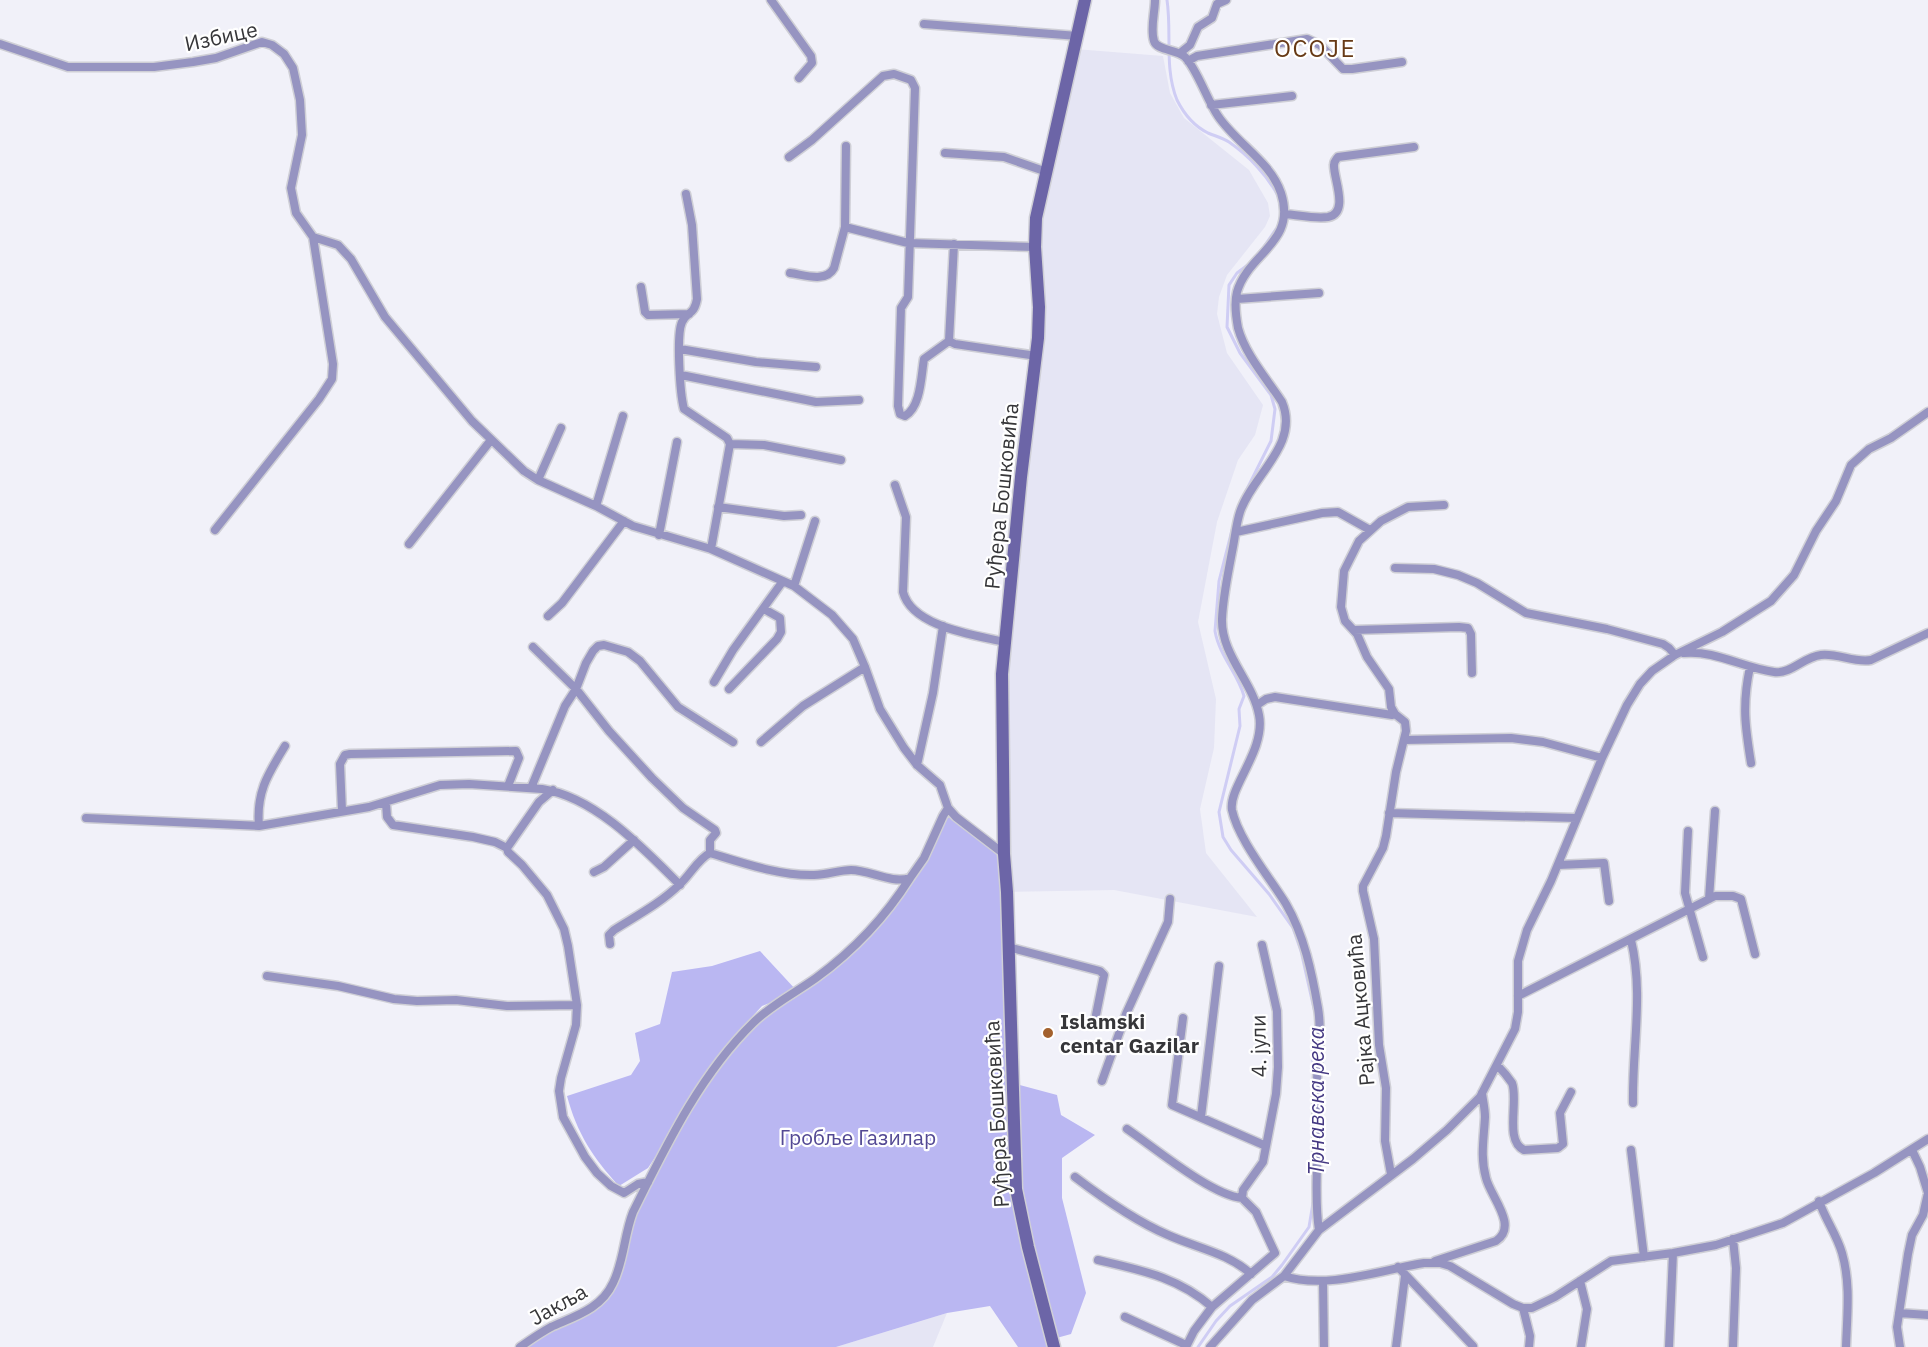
<svg xmlns="http://www.w3.org/2000/svg" width="1928" height="1347" viewBox="0 0 1928 1347" font-family="'IBM Plex Sans',sans-serif">
	<style>
		.built { fill: #e5e5f4 }
		.green { fill: #bab7f2 }
		.lines { fill: none; stroke-linecap: round; stroke-linejoin: round }
		.stream { stroke: #cfcdf4; stroke-width: 3 }
		.street-casing { stroke: #cfcfd6; stroke-width: 11 }
		.secondary-casing { stroke: #cfcfd6; stroke-width: 15 }
		.street { stroke: #9694c1; stroke-width: 8 }
		.secondary { stroke: #6c65a7; stroke-width: 12 }
		.poi-dot { fill: #a3612d; stroke: #fff; stroke-width: 2 }
		.labels { text-anchor: middle; dominant-baseline: central; stroke-width: 4.5; stroke-linejoin: round; paint-order: stroke }
		.street-label { font-size: 21px; fill: #363639; stroke: #fff }
		.poi-label { font-size: 21px; font-weight: bold; fill: #363639; stroke: #fff; text-anchor: start }
		.park-label { font-size: 21px; fill: #534994; stroke: #fff }
		.water-label { font-size: 22px; font-style: italic; fill: #453983; stroke: #fff }
		.quarter-label { font-size: 24px; letter-spacing: 1.5px; fill: #673a16; stroke: #fff }
	</style>
	<rect width="100%" height="100%" fill="#f1f1f9"/>
	<path class="built" d="M 1075,49 L 1163,56 L 1170,93 L 1184,118 L 1249,170 L 1268,203 L 1270,216 L 1265,227 L 1227,275 L 1219,297 L 1217,314 L 1227,353 L 1263,405 L 1255,435 L 1238,460 L 1217,522 L 1198,622 L 1216,699 L 1214,748 L 1200,809 L 1206,853 L 1257,917 L 1114,890 L 1007,892 L 1002,727 L 1030,401 L 1035,247 Z
		M 947,1313 L 933,1347 L 836,1347 Z"/>
	<path class="green" d="M 948,808 L 1004,854 L 1012,1083 L 1057,1095 L 1061,1115 L 1095,1135 L 1062,1158 L 1062,1198 L 1086,1293 L 1071,1334 L 1053,1339 L 1054,1347 L 1018,1347 L 990,1306 L 947,1313 L 836,1347 L 520,1347 L 605,1298 L 626,1236 L 682,1119 L 743,1033 L 792,994 L 762,1006 L 735,1035 L 648,1168 L 619,1186 C 593,1158 577,1133 567,1096 L 631,1075 L 640,1061 L 635,1033 L 660,1024 L 672,972 L 712,966 L 760,951 L 797,991 L 819,976 L 892,904 Z"/>
	<g class="lines">
		<path class="stream" d="M 1167,0 C 1172,33 1164,68 1177,100 C 1184,114 1194,126 1208,133 C 1215,136 1223,138 1229,142 C 1248,155 1268,176 1278,196
			M 1263,248 L 1276,229
			M 1245,493 L 1271,441 L 1275,409 L 1271,395 L 1240,353 L 1227,327 L 1229,285 L 1237,273 L 1249,264
			M 1232,530 L 1219,581 L 1215,631 C 1219,655 1238,674 1244,696 L 1239,709 L 1240,726 L 1219,812 L 1223,837 L 1231,850 L 1269,894 L 1293,928 L 1301,951 L 1314,1009
			M 1314,1071 L 1312,1054 L 1316,1024
			M 1198,1347 L 1216,1321 L 1230,1306 L 1272,1277 L 1282,1265 L 1309,1227 L 1313,1203"/>
		<g class="street-casing">
			<path id="street" d="M 771,0 L 811,56 L 812,63 L 799,78
				M 1155,0 C 1155,12 1150,29 1154,41 C 1157,51 1177,49 1185,57 C 1197,69 1207,100 1218,116 C 1236,143 1271,162 1281,193 C 1297,243 1248,253 1237,292 C 1234,303 1236,317 1238,328 C 1245,354 1267,379 1282,402 C 1300,445 1252,475 1240,512 C 1236,524 1235,538 1232,552 C 1228,574 1223,596 1222,619 C 1221,655 1253,682 1259,715 C 1266,750 1228,788 1232,810 C 1238,839 1270,878 1286,904 C 1304,935 1312,973 1318,1008 C 1322,1031 1318,1057 1317,1080 C 1316,1106 1317,1132 1317,1157 C 1317,1182 1315,1206 1319,1230
				M 924,24 L 1078,36
				M 0,44 L 68,67 L 154,67 L 193,62 L 216,58 L 262,42 L 272,45 L 284,54 L 293,68 L 300,100 L 302,135 L 291,188 L 296,213 L 313,237 L 333,364 L 332,379 L 319,399 L 215,530
				M 1180,53 L 1190,45 L 1198,27 L 1212,18 L 1217,4 L 1226,0
				M 1188,61 L 1197,56 L 1307,39 L 1320,45 L 1343,69 L 1352,69 L 1402,62
				M 1211,105 L 1292,96
				M 945,153 L 1004,157 L 1047,172
				M 789,157 L 812,140 L 883,76 L 894,74 L 911,80 L 915,88 L 908,297 L 901,308 L 898,406 L 900,414 L 905,416 C 921,407 921,376 924,359 L 949,341
				M 686,194 L 692,225 L 697,299 C 694,316 687,311 682,322 C 676,335 680,394 684,409 L 727,438 L 730,444 L 711,549
				M 1285,214 C 1298,215 1315,219 1328,217 C 1350,213 1333,177 1334,165 C 1334,161 1336,160 1338,157 L 1414,147
				M 845,227 L 908,243 L 1035,247
				M 313,237 L 338,245 L 351,259 L 385,317 L 472,421 L 524,471 L 538,480 L 596,506 L 633,526 L 711,549 L 794,586 L 832,615 L 853,639 L 865,667 L 880,709 L 904,748 L 917,765 L 940,785 L 948,808 L 956,817 L 1004,854
				M 954,244 L 949,341 L 955,344 L 1037,356
				M 790,273 C 805,275 826,283 834,268 L 845,227 L 846,146
				M 641,287 L 645,312 L 648,315 L 689,314
				M 1237,299 L 1319,293
				M 680,349 L 756,362 L 816,367
				M 681,375 L 816,402 L 859,400
				M 730,444 L 764,445 L 841,460
				M 538,480 L 561,428
				M 895,485 L 906,517 L 903,592 C 912,627 975,635 1004,642
				M 596,506 L 623,416
				M 718,507 L 784,516 L 801,515
				M 1236,532 L 1322,513 L 1338,512 L 1370,530
				M 659,535 L 677,442
				M 409,544 L 491,440
				M 1395,568 L 1434,569 L 1458,575 L 1477,583 L 1526,613 L 1607,629 L 1663,644 L 1669,648 L 1675,655
				M 794,586 L 815,521
				M 548,616 L 562,603 L 624,521
				M 1354,630 L 1459,627 L 1468,628 L 1471,634 L 1472,673
				M 533,647 L 576,689 L 609,731 L 652,778 L 683,808 L 715,830 L 716,833 L 710,840 L 710,853
				M 1684,653 C 1715,650 1743,668 1774,672 C 1792,674 1803,657 1821,655 C 1838,653 1854,663 1871,660 L 1928,633
				M 1750,667 C 1742,704 1745,726 1751,763
				M 714,682 L 733,650 L 783,581
				M 729,689 L 777,639 L 781,632 L 780,618 L 764,609
				M 1257,705 L 1266,699 L 1275,697 L 1392,715 L 1395,714
				M 1395,714 L 1391,707 L 1389,689 L 1367,657 L 1357,634 L 1345,621 L 1341,607 L 1344,571 L 1359,541 L 1381,521 L 1408,507 L 1444,505
				M 1404,740 L 1511,738 L 1543,742 L 1602,758
				M 761,742 L 803,706 L 865,667
				M 917,765 L 933,693 L 943,626
				M 531,788 L 565,706 L 576,689 L 586,663 L 593,651 L 598,646 L 604,645 L 628,652 L 640,661 L 678,707 L 733,742
				M 386,803 L 387,817 L 393,825 L 473,837 L 495,842 L 507,848 L 508,852 L 522,865 L 547,895 L 564,929 L 568,946 L 577,1005 L 576,1025 L 561,1078 L 559,1091 L 563,1117 L 585,1157 L 597,1173 L 611,1186 L 624,1193 L 638,1184 L 648,1182
				M 342,811 L 340,764 L 345,755 L 350,754 L 516,751 L 519,758 L 508,786
				M 1389,813 L 1576,818
				M 86,818 L 259,826 L 369,807 L 440,785 L 469,784 L 542,789 C 595,797 643,848 680,885
				M 259,826 C 256,792 268,774 285,746
				M 1688,831 L 1685,893 L 1703,957
				M 507,848 L 539,802 L 553,790
				M 1558,865 L 1604,863 L 1609,901
				M 594,872 L 604,867 L 634,840
				M 1709,899 L 1715,811
				M 1631,940 C 1644,993 1632,1049 1633,1103
				M 610,944 L 609,935 L 614,930 C 636,916 661,903 680,884 C 690,875 698,859 710,853 C 743,863 780,876 814,875 C 827,875 839,870 851,870 C 870,870 891,884 910,878 L 924,858 L 943,816 L 948,808
				M 1008,947 L 1100,971 L 1104,975 L 1095,1020
				M 267,976 L 338,986 L 394,999 L 417,1001 L 456,1000 L 507,1006 L 577,1005
				M 1518,996 L 1715,896 L 1733,896 L 1741,899 L 1755,954
				M 1183,1018 L 1172,1105 L 1266,1146
				M 1497,1065 C 1502,1070 1508,1077 1512,1083 C 1519,1100 1504,1141 1524,1150 L 1558,1148 L 1563,1144 L 1560,1113 L 1571,1092
				M 1102,1081 L 1126,1014 L 1168,922 L 1170,899
				M 1201,1117 L 1219,966
				M 1127,1129 C 1155,1148 1211,1195 1242,1198
				M 1631,1150 L 1644,1257
				M 1391,1174 L 1385,1141 L 1386,1088 L 1379,1045 L 1374,939 L 1363,891 L 1363,886 L 1383,848 L 1386,836 L 1396,772 L 1406,731 L 1405,722 L 1395,714
				M 1075,1177 C 1104,1199 1135,1221 1168,1235 C 1197,1248 1228,1253 1251,1274
				M 1819,1201 C 1825,1219 1837,1235 1842,1253 C 1851,1284 1847,1316 1846,1347
				M 1098,1260 C 1140,1270 1178,1277 1212,1307
				M 1435,1261 L 1496,1241 C 1519,1226 1490,1196 1486,1178 C 1480,1157 1484,1138 1485,1117 C 1485,1109 1483,1101 1482,1093
				M 1398,1267 L 1473,1346
				M 1284,1276 C 1326,1290 1381,1270 1424,1263 L 1440,1263 L 1450,1266 L 1513,1304 L 1523,1308 L 1532,1308 L 1555,1297 L 1611,1261 L 1673,1253 L 1716,1245 L 1783,1223 L 1874,1173 L 1928,1139
				M 1323,1281 L 1324,1347
				M 1580,1281 L 1587,1309 L 1581,1347
				M 1523,1308 L 1530,1336 L 1529,1347
				M 1899,1313 L 1928,1315
				M 1125,1317 L 1186,1345
				M 520,1347 C 530,1340 540,1333 551,1327 C 575,1316 601,1309 613,1283 C 624,1261 624,1235 633,1212 C 666,1146 699,1076 753,1023 C 771,1005 795,993 816,978 C 853,951 886,916 910,878
				M 1186,1347 L 1194,1331 L 1212,1307 L 1275,1253 L 1256,1212 L 1242,1198 L 1243,1190 L 1263,1162 L 1276,1094 L 1278,1067 L 1277,1011 L 1262,945
				M 1210,1347 L 1252,1300 L 1284,1276 L 1319,1230 L 1413,1159 L 1447,1130 L 1480,1097 L 1515,1029 L 1518,1012 L 1518,961 L 1527,930 L 1551,881 L 1602,758 L 1627,705 L 1640,684 L 1652,671 L 1675,655 L 1722,632 L 1771,601 L 1794,575 L 1816,531 L 1836,501 L 1851,465 L 1869,449 L 1891,438 L 1928,412
				M 1396,1347 L 1405,1276
				M 1669,1347 L 1673,1253
				M 1733,1347 L 1736,1268 L 1733,1239
				M 1900,1347 L 1897,1327 L 1908,1254 L 1912,1235 L 1923,1215 L 1928,1193 L 1920,1167 L 1912,1150"/>
		</g>
		<g class="secondary-casing">
			<path id="secondary" d="M 1054,1347 L 1028,1247 L 1016,1189 L 1007,892 L 1004,854 L 1002,674 L 1021,477 L 1038,338 L 1039,307 L 1035,247 L 1036,218 L 1085,0"/>
		</g>
		<use href="#street" class="street"/>
		<use href="#secondary" class="secondary"/>
	</g>
	<circle class="poi-dot" cx="1048" cy="1033" r="6"/>
	<g class="labels">
		<g class="street-label">
			<text transform="translate(221 36) rotate(-12)">Избице</text>
			<text transform="translate(1001 496) rotate(-84)">Руђера Бошковића</text>
			<text transform="translate(1360 1010) rotate(-95)">Рајка Ацковића</text>
			<text transform="translate(1258 1046) rotate(-91)">4. јули</text>
			<text transform="translate(996 1114) rotate(-93)">Руђера Бошковића</text>
			<text transform="translate(558 1304) rotate(-29)">Јакља</text>
		</g>
		<g class="poi-label">
			<text x="1060" y="1021">Islamski<tspan x="1060" dy="24">centar Gazilar</tspan></text>
		</g>
		<g class="park-label">
			<text x="858" y="1137">Гробље Газилар</text>
		</g>
		<g class="water-label">
			<text transform="translate(1315 1101) rotate(-90)">Трнавска река</text>
		</g>
		<g class="quarter-label">
			<text x="1315" y="48">ОСОЈЕ</text>
		</g>
	</g>
</svg>
